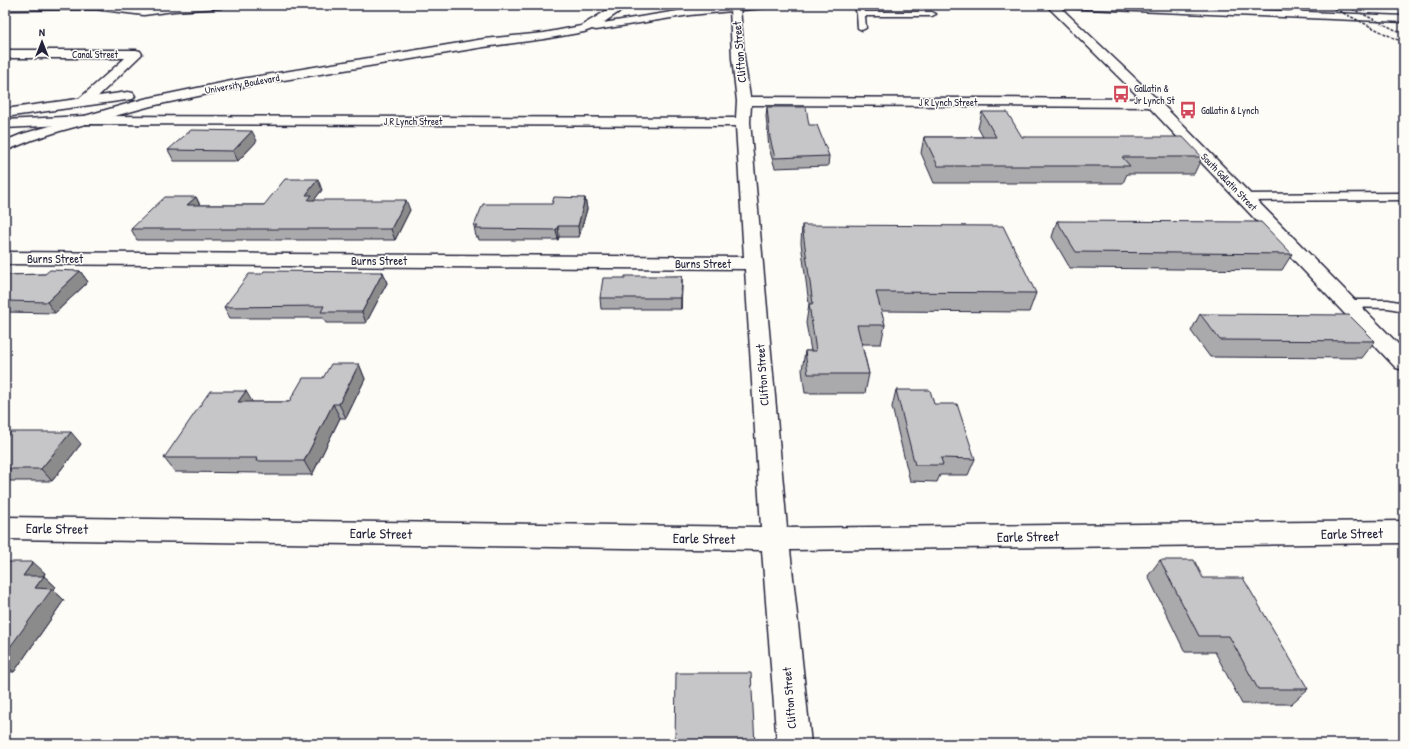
<svg xmlns="http://www.w3.org/2000/svg" width="1409" height="749" viewBox="0 0 1409 749" font-family="'Patrick Hand',sans-serif">
	<style>
		.lines { fill: none; stroke-linecap: round; stroke-linejoin: round }
		.lane-casing { stroke: #22223b; stroke-width: 3 }
		.street-casing { stroke: #22223b; stroke-width: 3 }
		.secondary-casing { stroke: #22223b; stroke-width: 3 }
		.lane { fill: #fdfcf7; fill-rule: evenodd }
		.street { fill: #fdfcf7; fill-rule: evenodd }
		.secondary { fill: #fdfcf7; fill-rule: evenodd }
		.rail { stroke: #22223b; stroke-width: 1.5; stroke-dasharray: 3 1.5; stroke-linecap: butt }
		.wall { fill: #aaaaac; stroke: #22223b }
		.shaded-wall { fill: #8b8b8c; stroke: #22223b }
		.building { fill: #c6c6c8; stroke: #22223b }
		.labels { text-anchor: middle; dominant-baseline: central; stroke-width: 3; stroke-linejoin: round; paint-order: stroke }
		.far-street-label { font-size: 10px; fill: #22223b; stroke: #fdfcf7 }
		.far-poi-label { font-size: 10px; fill: #22223b; stroke: #fdfcf7; text-anchor: start }
		.street-label { font-size: 12px; fill: #22223b; stroke: #fdfcf7 }
		.near-street-label { font-size: 14px; fill: #22223b; stroke: #fdfcf7 }
	</style>
	<rect width="100%" height="100%" fill="#fdfcf7"/>
	<filter id="ink" filterUnits="userSpaceOnUse"><feTurbulence type="fractalNoise" baseFrequency=".025" numOctaves="2"/><feDisplacementMap in="SourceGraphic" scale="8" xChannelSelector="R" yChannelSelector="G"/><feConvolveMatrix kernelMatrix="1 2 1 2 8 2 1 2 1" color-interpolation-filters="sRGB"/></filter>
	<g filter="url(#ink)">
		<g class="lines">
			<g class="lane-casing">
				<path id="lane" d="M 854,5 L 862,5 L 864,12 L 932,12 L 936,14 L 932,16 L 865,16 L 866,28 L 862,30 L 858,28 L 857,14 Z
					M 1280,5 L 1290,5 L 1308,15 L 1304,17 L 1301,17 Z
					M 1244,194 L 1402,193 L 1404,194 L 1404,200 L 1240,201 L 1238,198 L 1240,195 Z
					M 1348,300 L 1388,300 L 1404,303 L 1404,311 L 1388,308 L 1343,307 L 1341,304 L 1343,301 Z"/>
			</g>
			<g class="street-casing">
				<path id="street" d="M 5,5 L 118,5 L 144,9 L 172,5 L 226,5 L 221,8 L 174,11 L 144,15 L 94,9 L 5,10 Z
					M 731,5 L 739,5 L 740,7 L 744,58 L 750,97 L 1153,99 L 1158,100 L 1160,103 L 1158,106 L 1153,107 L 751,105 L 750,122 L 787,528 L 1404,521 L 1404,543 L 790,550 L 811,744 L 777,744 L 762,550 L 5,539 L 5,517 L 761,527 L 745,269 L 5,264 L 5,252 L 744,257 L 736,126 L 83,124 L 5,128 L 5,120 L 83,116 L 736,118 L 737,101 L 732,58 L 730,7 Z
					M 5,50 L 136,50 L 140,51 L 142,54 L 90,104 L 80,104 L 78,101 L 80,98 L 125,58 L 5,58 Z"/>
			</g>
			<g class="secondary-casing">
				<path id="secondary" d="M 616,5 L 629,5 L 603,23 L 690,9 L 730,5 L 769,5 L 764,8 L 690,15 L 596,30 L 592,29 L 584,32 L 544,39 L 484,47 L 241,87 L 151,106 L 60,131 L 32,140 L 5,151 L 5,141 L 22,134 L 144,99 L 241,79 L 484,39 L 544,33 L 581,26 Z
					M 1046,5 L 1137,5 L 1404,16 L 1404,22 L 1061,8 L 1158,100 L 1404,350 L 1404,370 L 1396,368 L 1148,106 Z
					M 128,92 L 133,93 L 135,96 L 133,99 L 5,117 L 5,109 Z"/>
			</g>
			<use href="#lane" class="lane"/>
			<use href="#street" class="street"/>
			<use href="#secondary" class="secondary"/>
			<path class="rail" d="M 1327,5 L 1404,43
				M 1344,5 L 1404,34"/>
		</g>
		<path class="wall" d="M 767,107 L 809,125 L 829,156 L 828,166 L 775,168 L 769,148 L 766,116 Z
			M 982,112 L 1022,137 L 1202,157 L 1194,174 L 1127,174 L 1123,183 L 934,183 L 921,153 L 924,137 L 983,137 L 978,128 Z
			M 257,141 L 238,161 L 174,161 L 168,150 Z
			M 322,190 L 314,200 L 410,210 L 395,240 L 137,240 L 131,229 L 196,197 L 200,205 L 264,205 Z
			M 585,198 L 587,209 L 579,237 L 559,237 L 558,240 L 479,240 L 478,237 L 476,237 L 474,226 L 552,204 Z
			M 1057,221 L 1292,254 L 1282,270 L 1070,268 L 1052,237 Z
			M 802,225 L 1036,293 L 1029,312 L 881,311 L 885,325 L 881,344 L 862,344 L 869,374 L 865,393 L 805,393 L 802,370 L 805,351 L 811,351 L 806,323 L 809,304 L 801,243 Z
			M 80,271 L 88,282 L 55,313 L 5,312 L 5,275 L 45,274 Z
			M 383,272 L 387,283 L 366,323 L 326,323 L 323,318 L 230,318 L 224,307 Z
			M 682,276 L 681,309 L 601,309 L 600,298 L 625,278 Z
			M 1200,314 L 1375,341 L 1362,358 L 1210,357 L 1191,331 Z
			M 359,364 L 365,379 L 346,418 L 340,418 L 312,475 L 265,475 L 263,473 L 175,472 L 164,458 L 252,402 L 289,402 L 323,378 Z
			M 896,390 L 934,404 L 975,459 L 968,475 L 940,475 L 937,482 L 910,481 L 892,407 Z
			M 5,439 L 81,444 L 52,481 L 5,481 Z
			M 1160,560 L 1203,578 L 1308,689 L 1291,704 L 1242,704 L 1215,652 L 1185,652 L 1148,576 Z
			M 5,562 L 45,573 L 44,576 L 56,587 L 53,590 L 64,600 L 14,672 L 5,672 Z"/>
		<path class="shaded-wall" d="M 252,131 L 257,141 L 238,161 L 233,151 Z
			M 318,179 L 322,190 L 314,200 L 313,210 L 306,195 Z
			M 196,197 L 201,208 L 187,205 Z
			M 585,198 L 587,209 L 579,237 L 578,226 Z
			M 406,200 L 410,210 L 395,240 L 391,229 Z
			M 558,226 L 559,237 L 558,240 L 556,230 Z
			M 80,271 L 88,282 L 55,313 L 47,302 Z
			M 383,272 L 387,283 L 366,323 L 362,312 Z
			M 682,276 L 682,288 L 681,309 L 681,298 Z
			M 359,364 L 365,379 L 346,418 L 339,404 Z
			M 246,391 L 254,405 L 238,402 Z
			M 333,404 L 340,418 L 312,475 L 304,461 Z
			M 71,432 L 81,444 L 52,481 L 41,469 Z
			M 33,562 L 45,573 L 36,587 L 23,576 Z
			M 44,576 L 56,587 L 53,590 L 64,600 L 14,672 L 5,665 L 5,654 L 35,588 Z"/>
		<path class="building" d="M 767,107 L 806,107 L 809,125 L 817,125 L 829,156 L 775,158 L 770,138 Z
			M 982,112 L 1007,112 L 1022,137 L 1183,137 L 1202,157 L 1122,157 L 1130,166 L 938,166 L 924,137 L 996,137 Z
			M 191,130 L 252,131 L 233,151 L 168,150 Z
			M 285,179 L 318,179 L 306,195 L 312,195 L 308,200 L 406,200 L 391,229 L 131,229 L 165,197 L 196,197 L 187,205 L 264,205 Z
			M 554,197 L 585,198 L 578,226 L 558,226 L 556,230 L 476,229 L 478,226 L 474,226 L 483,204 L 552,204 Z
			M 1057,221 L 1261,222 L 1292,254 L 1076,252 Z
			M 802,225 L 1003,226 L 1036,293 L 876,292 L 885,325 L 857,325 L 869,374 L 808,374 L 805,351 L 816,351 L 809,304 L 813,304 Z
			M 50,270 L 80,271 L 47,302 L 5,301 L 5,275 L 45,274 Z
			M 264,271 L 383,272 L 362,312 L 321,312 L 324,306 L 224,307 L 249,274 L 262,274 Z
			M 625,276 L 682,276 L 681,298 L 600,298 L 603,278 L 625,278 Z
			M 1200,314 L 1349,315 L 1375,341 L 1220,340 Z
			M 331,364 L 359,364 L 339,404 L 333,404 L 304,461 L 256,461 L 257,458 L 164,458 L 210,391 L 246,391 L 238,402 L 289,402 L 303,378 L 323,378 Z
			M 896,390 L 930,390 L 934,404 L 957,404 L 975,459 L 941,458 L 943,465 L 915,465 Z
			M 11,432 L 71,432 L 41,469 L 5,469 L 5,439 Z
			M 1160,560 L 1194,560 L 1203,578 L 1243,578 L 1308,689 L 1258,689 L 1229,636 L 1199,636 Z
			M 5,562 L 33,562 L 23,576 L 44,576 L 35,588 L 52,589 L 5,654 Z
			M 676,673 L 751,673 L 755,744 L 675,744 Z"/>
	</g>
	<defs>
		<g id="bus-bare" transform="scale(1.38)"><path d="M-5-6H5V4H4V6H2V4H-2V6H-4V4H-5ZM-3.5-4V0h7V-4ZM-3.5 1.2v1.5H-2V1.2ZM2 1.2v1.5H3.5V1.2Z" fill="#d1495b" stroke="#fdfcf7" stroke-width="2.5" paint-order="stroke"/></g>
	</defs>
	<g fill-rule="evenodd">
		<use href="#bus-bare" x="1121" y="94"/>
		<use href="#bus-bare" x="1188" y="110"/>
	</g>
	<g class="labels">
		<g class="far-street-label">
			<text x="95" y="54">Canal Street</text>
			<text transform="translate(242 84) rotate(-10)">University Boulevard</text>
			<text x="948" y="102">J R Lynch Street</text>
			<text x="413" y="121">J R Lynch Street</text>
			<text transform="translate(1229 182) rotate(46)">South Gallatin Street</text>
		</g>
		<g class="far-poi-label">
			<text x="1134" y="88">Gallatin &amp;<tspan x="1134" dy="12">Jr Lynch St</tspan></text>
			<text x="1201" y="110">Gallatin &amp; Lynch</text>
		</g>
		<g class="street-label">
			<text transform="translate(739 52) rotate(-95)">Clifton Street</text>
			<text x="55" y="258">Burns Street</text>
			<text x="379" y="260">Burns Street</text>
			<text x="703" y="263">Burns Street</text>
			<text transform="translate(762 375) rotate(-94)">Clifton Street</text>
			<text transform="translate(789 698) rotate(-95)">Clifton Street</text>
		</g>
		<g class="near-street-label">
			<text transform="translate(57 528) rotate(1)">Earle Street</text>
			<text transform="translate(381 533) rotate(1)">Earle Street</text>
			<text transform="translate(1352 533) rotate(-1)">Earle Street</text>
			<text transform="translate(1028 536) rotate(-1)">Earle Street</text>
			<text transform="translate(704 538) rotate(1)">Earle Street</text>
		</g>
	</g>
	<rect width="1409" height="749" fill="none" stroke="#fdfcf7" stroke-width="20"/>
	<rect x="10" y="10" width="1389" height="729" fill="none" stroke="#22223b" stroke-width="1.5" filter="url(#ink)"/>
	<g transform="translate(42 42)" stroke="#fdfcf7" stroke-width="3" paint-order="stroke">
	<path d="M0-3L7 15L0 10L-7 15Z" fill="#22223b"/>
	<text y="-6" font-size="11" font-weight="bold" text-anchor="middle" fill="#22223b">N</text>
	</g>
</svg>
